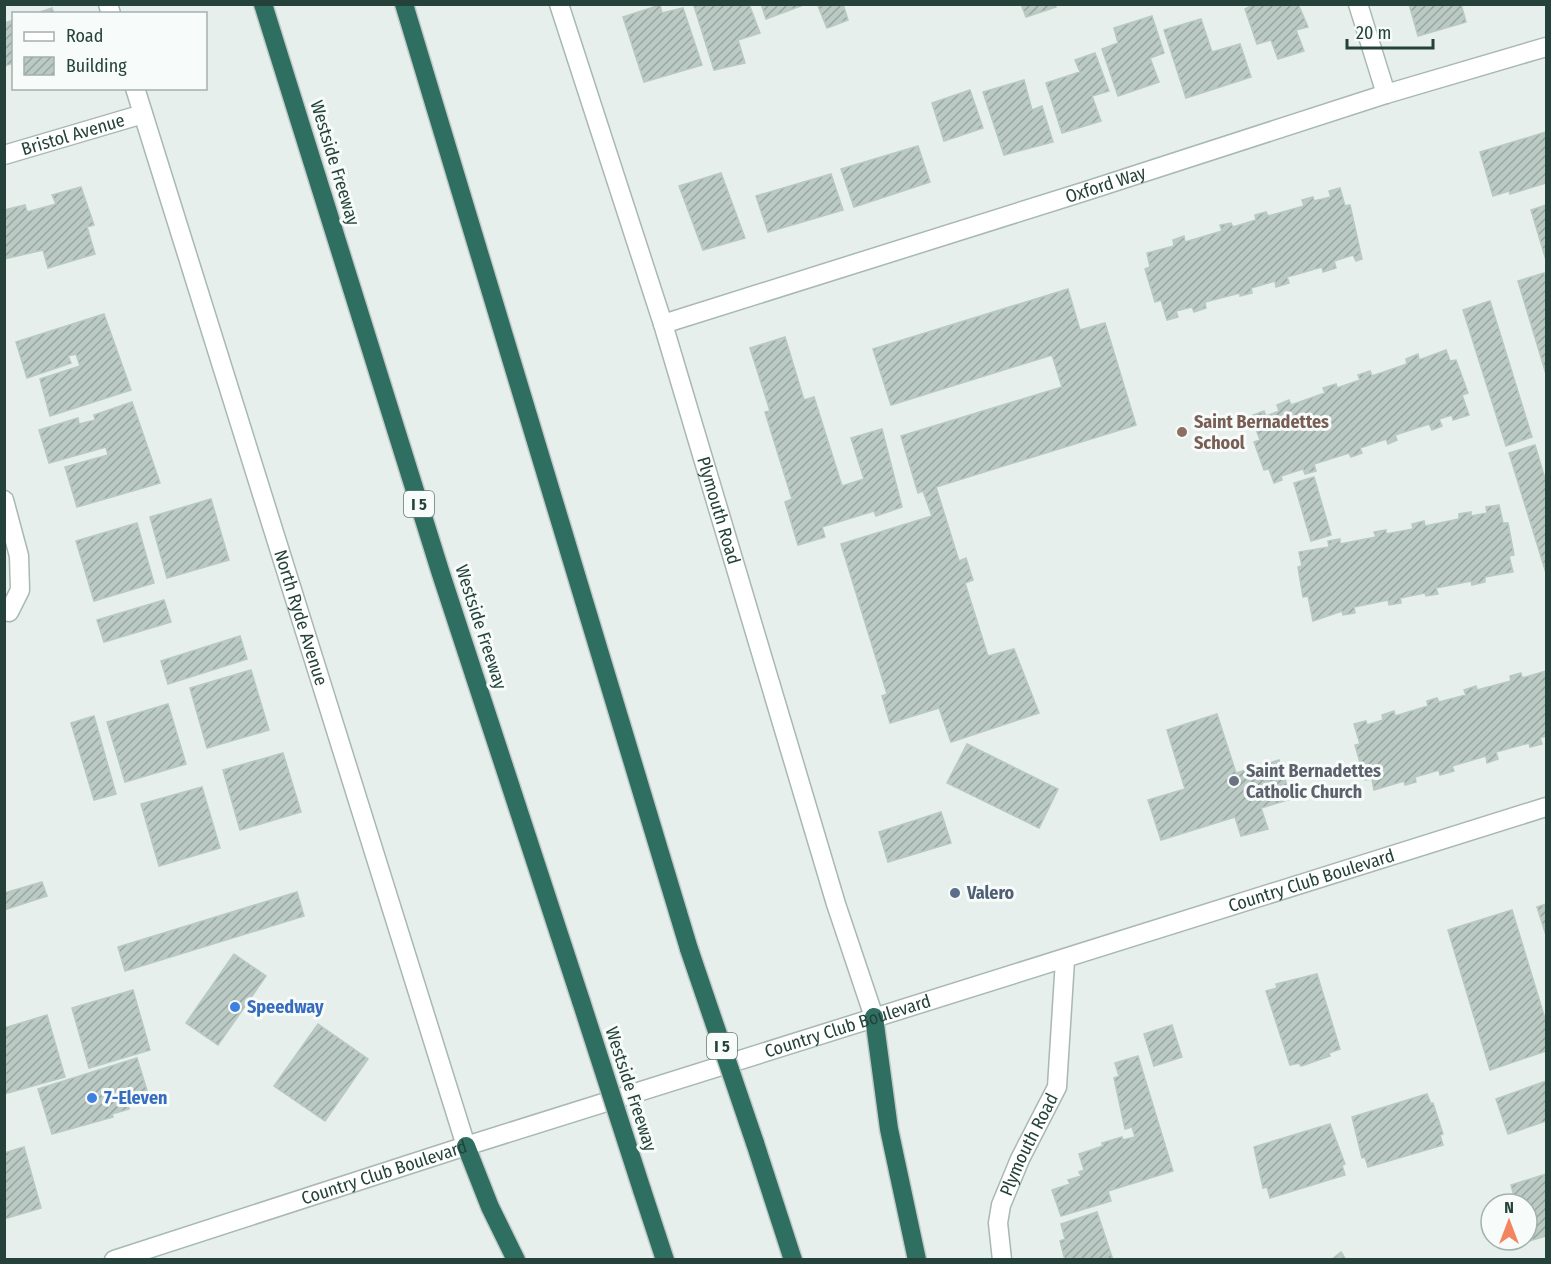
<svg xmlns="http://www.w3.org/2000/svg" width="1551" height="1264" viewBox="0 0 1551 1264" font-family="'Fira Sans Condensed',sans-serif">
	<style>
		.building { fill: url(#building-hatch); stroke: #b8c9c2; stroke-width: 1.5 }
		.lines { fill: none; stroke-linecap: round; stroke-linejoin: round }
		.minor-casing { stroke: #a8b8b2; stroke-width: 21 }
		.highway-casing { stroke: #c2cac8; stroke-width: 21 }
		.minor { stroke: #fff; stroke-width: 18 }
		.highway { stroke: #2f6f62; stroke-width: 18 }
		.highway-bridge-casing { stroke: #c2cac8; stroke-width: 21; stroke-linecap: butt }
		.highway-bridge { stroke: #2f6f62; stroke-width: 18 }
		.education-dot { fill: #8d6e63; stroke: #f7fbf9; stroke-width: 2 }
		.worship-dot { fill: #6b7280; stroke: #f7fbf9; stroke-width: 2 }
		.service-dot { fill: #5c6f8a; stroke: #f7fbf9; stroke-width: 2 }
		.shop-dot { fill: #3f7fe0; stroke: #f7fbf9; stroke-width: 2 }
		.labels { text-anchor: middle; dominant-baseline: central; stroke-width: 6; stroke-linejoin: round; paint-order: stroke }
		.shield { fill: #f7fbf9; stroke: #637a73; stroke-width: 1.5 }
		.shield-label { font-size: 16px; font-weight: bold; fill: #24423a }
		.street-label { font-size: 18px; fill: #24423a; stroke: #f7fbf9 }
		.education-label { font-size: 18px; font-weight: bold; fill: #785e54; stroke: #f7fbf9; text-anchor: start }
		.worship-label { font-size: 18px; font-weight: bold; fill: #5b616d; stroke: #f7fbf9; text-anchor: start }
		.service-label { font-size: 18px; font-weight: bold; fill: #4e5e75; stroke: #f7fbf9; text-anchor: start }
		.shop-label { font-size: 18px; font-weight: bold; fill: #366cbe; stroke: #f7fbf9; text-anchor: start }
	</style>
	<defs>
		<pattern id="building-hatch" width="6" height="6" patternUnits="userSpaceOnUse" patternTransform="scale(1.5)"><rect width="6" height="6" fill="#bbcac4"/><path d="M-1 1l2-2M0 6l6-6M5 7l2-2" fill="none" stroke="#98a6a0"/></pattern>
	</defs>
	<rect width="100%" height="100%" fill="#e6efeb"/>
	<path class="building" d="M 700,4 L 749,4 L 760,33 L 738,40 L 745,63 L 714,70 L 694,6 Z
		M 761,4 L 806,4 L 766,19 Z
		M 843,4 L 848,20 L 827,28 L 818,6 Z
		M 1021,4 L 1055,4 L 1056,7 L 1026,17 Z
		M 1255,4 L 1298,4 L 1308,27 L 1296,30 L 1304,51 L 1278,59 L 1271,40 L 1257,44 L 1245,9 Z
		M 1409,4 L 1461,4 L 1466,22 L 1418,36 Z
		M 660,5 L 662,13 L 683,8 L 702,65 L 644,82 L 623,17 Z
		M 52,8 L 54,14 L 34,14 Z
		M 1152,16 L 1164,53 L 1150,58 L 1159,82 L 1118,96 L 1102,49 L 1118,43 L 1114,28 Z
		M 1201,19 L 1212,52 L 1240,44 L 1251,77 L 1186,98 L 1164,30 Z
		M 14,20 L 14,63 L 4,66 L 4,23 Z
		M 1095,53 L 1109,91 L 1092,96 L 1101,121 L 1062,133 L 1046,83 L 1080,72 L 1075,60 Z
		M 1024,80 L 1032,110 L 1042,106 L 1053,142 L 1004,155 L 983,92 Z
		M 970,90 L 983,128 L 944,141 L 932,103 Z
		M 1546,132 L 1546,183 L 1510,194 L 1509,191 L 1493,196 L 1480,152 Z
		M 918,146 L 930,182 L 854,207 L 841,169 Z
		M 721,173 L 745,238 L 703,250 L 679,186 Z
		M 831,174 L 843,210 L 768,232 L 756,196 Z
		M 81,187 L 94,225 L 87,227 L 95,254 L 48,268 L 43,250 L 4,259 L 4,210 L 25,205 L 27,212 L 56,204 L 52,195 Z
		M 1340,188 L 1345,206 L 1350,205 L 1362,259 L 1356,261 L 1353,255 L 1334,261 L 1336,268 L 1323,272 L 1322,267 L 1287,277 L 1289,283 L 1276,287 L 1275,281 L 1251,288 L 1252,293 L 1240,296 L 1240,293 L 1205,302 L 1206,308 L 1194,312 L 1192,307 L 1176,311 L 1178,317 L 1167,320 L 1161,300 L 1155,302 L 1145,269 L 1150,267 L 1147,253 L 1174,246 L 1173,240 L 1184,236 L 1185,242 L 1222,231 L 1220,225 L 1231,223 L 1233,227 L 1256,220 L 1255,215 L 1266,212 L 1268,216 L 1304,206 L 1302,200 L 1313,197 L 1314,201 L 1331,197 L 1329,191 Z
		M 1546,205 L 1546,260 L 1531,210 Z
		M 1544,273 L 1546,282 L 1546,374 L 1518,281 Z
		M 1068,289 L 1080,330 L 1105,323 L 1136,425 L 936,487 L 959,561 L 966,558 L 973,580 L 965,583 L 988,656 L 1014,649 L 1039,713 L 951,742 L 939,708 L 890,723 L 882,696 L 887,694 L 841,544 L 932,516 L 923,491 L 918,493 L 901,436 L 1062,387 L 1052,355 L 891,405 L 873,349 Z
		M 1490,301 L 1532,437 L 1506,446 L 1463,310 Z
		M 104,314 L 131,390 L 50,416 L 40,379 L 80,366 L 76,354 L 68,356 L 71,363 L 27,378 L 16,342 Z
		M 785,337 L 804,400 L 814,397 L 842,486 L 864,479 L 851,438 L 882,429 L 902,507 L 876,516 L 874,511 L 822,527 L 825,537 L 798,545 L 785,502 L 792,499 L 765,412 L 770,411 L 750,348 Z
		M 1446,350 L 1450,361 L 1456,360 L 1468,393 L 1462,395 L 1469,415 L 1453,420 L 1452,415 L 1439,419 L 1442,426 L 1432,430 L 1429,424 L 1395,435 L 1397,440 L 1388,444 L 1386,439 L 1360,448 L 1362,453 L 1351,457 L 1349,453 L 1314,464 L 1316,471 L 1305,474 L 1303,469 L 1281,476 L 1282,480 L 1274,483 L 1269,469 L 1264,470 L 1254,442 L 1260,440 L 1251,416 L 1264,411 L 1266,416 L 1279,411 L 1277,405 L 1289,400 L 1291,405 L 1325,393 L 1323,388 L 1336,384 L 1337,388 L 1360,380 L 1358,375 L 1370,371 L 1372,376 L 1407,364 L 1406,359 L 1418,354 L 1419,360 Z
		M 132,402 L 160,483 L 77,507 L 65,467 L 108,455 L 106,447 L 49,463 L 39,430 L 78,418 L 79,424 L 95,420 L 94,415 Z
		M 1535,445 L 1546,482 L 1546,573 L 1509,453 Z
		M 1314,477 L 1331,535 L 1311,541 L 1294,483 Z
		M 211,499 L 229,560 L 167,578 L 150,517 Z
		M 1499,505 L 1503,523 L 1508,523 L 1514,555 L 1509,556 L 1513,572 L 1485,577 L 1485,582 L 1472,585 L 1471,581 L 1436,588 L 1438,594 L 1426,596 L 1425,593 L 1400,598 L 1401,603 L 1389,605 L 1388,600 L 1354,607 L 1355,613 L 1343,615 L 1342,611 L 1313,621 L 1308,596 L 1303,597 L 1298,567 L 1302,566 L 1299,552 L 1329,547 L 1328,541 L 1340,539 L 1340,544 L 1376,537 L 1374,532 L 1386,530 L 1386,534 L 1413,529 L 1412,524 L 1424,521 L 1425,526 L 1459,519 L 1459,514 L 1471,512 L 1471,516 L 1487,513 L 1486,507 Z
		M 137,523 L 154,583 L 94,601 L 76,541 Z
		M 164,600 L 171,622 L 104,642 L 97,620 Z
		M 240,636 L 247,659 L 168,684 L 161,661 Z
		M 251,670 L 269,730 L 207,748 L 190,688 Z
		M 1546,671 L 1546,736 L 1540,738 L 1542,744 L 1530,747 L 1529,743 L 1496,752 L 1498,759 L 1487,763 L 1486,756 L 1452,766 L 1454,771 L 1440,775 L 1439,770 L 1415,777 L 1416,782 L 1405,785 L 1404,781 L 1374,790 L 1372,779 L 1365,780 L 1355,745 L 1360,744 L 1354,724 L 1366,721 L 1367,725 L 1383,720 L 1382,715 L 1394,711 L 1395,716 L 1428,706 L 1427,701 L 1437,698 L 1439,702 L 1466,695 L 1464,690 L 1476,686 L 1477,690 L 1511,681 L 1510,676 L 1521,673 L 1522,678 Z
		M 168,704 L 186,764 L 125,782 L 107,722 Z
		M 1217,714 L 1236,773 L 1279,760 L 1291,799 L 1261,808 L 1268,829 L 1241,836 L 1235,817 L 1161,840 L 1148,800 L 1185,789 L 1167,730 Z
		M 94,716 L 116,794 L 94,800 L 71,723 Z
		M 967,744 L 1058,789 L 1039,828 L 947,783 Z
		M 283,753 L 301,812 L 240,830 L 223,770 Z
		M 202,787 L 220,848 L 159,866 L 141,804 Z
		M 941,812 L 951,843 L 888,862 L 879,832 Z
		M 42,882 L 47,896 L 4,910 L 4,893 Z
		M 297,892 L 304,916 L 125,971 L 118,947 Z
		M 1546,904 L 1546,935 L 1537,907 Z
		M 1512,910 L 1546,1022 L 1546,1051 L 1490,1070 L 1448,930 Z
		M 234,954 L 266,976 L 218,1045 L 186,1023 Z
		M 1317,974 L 1340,1049 L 1329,1053 L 1330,1056 L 1301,1066 L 1299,1063 L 1290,1065 L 1266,991 L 1277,988 L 1276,984 Z
		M 133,990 L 150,1050 L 89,1068 L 72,1008 Z
		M 47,1015 L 65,1077 L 4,1094 L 4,1028 Z
		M 318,1024 L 368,1059 L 325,1121 L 274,1086 Z
		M 1172,1025 L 1182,1057 L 1154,1066 L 1144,1034 Z
		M 1138,1056 L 1173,1171 L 1108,1191 L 1111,1201 L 1061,1216 L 1052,1190 L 1070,1184 L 1068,1180 L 1081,1176 L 1079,1172 L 1084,1170 L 1079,1154 L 1103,1146 L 1102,1143 L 1122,1137 L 1123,1140 L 1135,1137 L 1132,1127 L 1125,1129 L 1114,1078 L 1119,1076 L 1115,1063 Z
		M 137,1058 L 149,1097 L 128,1103 L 129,1109 L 112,1114 L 113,1117 L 52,1134 L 38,1089 Z
		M 1546,1081 L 1546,1121 L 1508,1134 L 1496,1099 Z
		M 1427,1094 L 1431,1104 L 1433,1103 L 1443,1134 L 1440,1135 L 1443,1145 L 1368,1167 L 1365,1157 L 1362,1158 L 1352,1117 Z
		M 1330,1124 L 1345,1164 L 1342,1165 L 1345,1175 L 1270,1198 L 1267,1187 L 1263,1188 L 1254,1147 Z
		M 24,1147 L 41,1208 L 4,1219 L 4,1153 Z
		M 1546,1174 L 1546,1236 L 1526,1242 L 1527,1204 L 1516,1204 L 1511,1185 Z
		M 1097,1212 L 1113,1260 L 1065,1260 L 1060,1241 L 1065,1239 L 1061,1224 Z
		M 1341,1252 L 1346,1260 L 1331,1260 Z"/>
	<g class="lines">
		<g class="minor-casing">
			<g id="minor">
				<path d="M 108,4 L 111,14"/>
				<path id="s1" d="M 559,4 L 663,324 L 836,904 L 874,1017"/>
				<path d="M 1358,4 L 1386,94"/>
				<path id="s2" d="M 135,88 L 466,1146"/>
				<path id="s3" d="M 4,155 L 143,114"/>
				<path id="s4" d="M 663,324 L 1083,192 L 1386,94 L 1546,47"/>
				<path d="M 4,500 L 19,556 L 20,590 L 9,612"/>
				<path id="s5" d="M 114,1260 L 466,1146 L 1546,807"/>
				<path id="s6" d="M 1002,1260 L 998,1223 L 1001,1205 L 1020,1159 L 1057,1087 L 1065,960"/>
			</g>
		</g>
		<g class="highway-casing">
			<path id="highway" d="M 263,4 L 441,574 L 581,1001
				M 404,4 L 689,949
				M 874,1017 L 889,1129 L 917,1260
				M 755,1143 L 793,1260
				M 466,1146 L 490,1207 L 516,1260
				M 642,1190 L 665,1260"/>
		</g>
		<use href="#minor" class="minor"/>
		<use href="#highway" class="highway"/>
		<g class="highway-bridge-casing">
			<path id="highway-bridge" d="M 689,949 L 755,1143
				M 581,1001 L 642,1190"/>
		</g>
		<use href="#highway-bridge" class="highway-bridge"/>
	</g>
	<circle class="education-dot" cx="1182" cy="432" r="6"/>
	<circle class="worship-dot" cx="1234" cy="781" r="6"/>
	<circle class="service-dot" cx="955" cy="893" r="6"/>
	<g class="shop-dot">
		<circle cx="235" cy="1007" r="6"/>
		<circle cx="92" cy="1098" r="6"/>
	</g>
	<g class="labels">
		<g class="shield">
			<rect x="404" y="491" width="30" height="26" rx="4.5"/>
			<rect x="707" y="1033" width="30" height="26" rx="4.5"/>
		</g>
		<g class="shield-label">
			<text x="419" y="504">I 5</text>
			<text x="722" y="1046">I 5</text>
		</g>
		<g class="street-label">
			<text stroke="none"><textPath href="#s3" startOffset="72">Bristol Avenue</textPath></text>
			<text transform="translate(335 163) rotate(73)">Westside Freeway</text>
			<text stroke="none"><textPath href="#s4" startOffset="464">Oxford Way</textPath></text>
			<text stroke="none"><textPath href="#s1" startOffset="531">Plymouth Road</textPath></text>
			<text stroke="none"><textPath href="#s2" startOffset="555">North Ryde Avenue</textPath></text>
			<text transform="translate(481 627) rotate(72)">Westside Freeway</text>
			<text stroke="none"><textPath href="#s5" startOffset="1256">Country Club Boulevard</textPath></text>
			<text stroke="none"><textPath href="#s5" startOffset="770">Country Club Boulevard</textPath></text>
			<text transform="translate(631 1089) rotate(72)">Westside Freeway</text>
			<text stroke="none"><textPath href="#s6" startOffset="122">Plymouth Road</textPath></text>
			<text stroke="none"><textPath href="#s5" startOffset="284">Country Club Boulevard</textPath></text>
		</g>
		<g class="education-label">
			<text x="1194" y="422">Saint Bernadettes<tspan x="1194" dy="21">School</tspan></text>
		</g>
		<g class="worship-label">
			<text x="1246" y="771">Saint Bernadettes<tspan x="1246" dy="21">Catholic Church</tspan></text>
		</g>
		<g class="service-label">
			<text x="967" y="893">Valero</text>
		</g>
		<g class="shop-label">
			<text x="247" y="1007">Speedway</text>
			<text x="104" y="1098">7-Eleven</text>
		</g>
	</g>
	<rect width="1551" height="1264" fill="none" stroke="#24423a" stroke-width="12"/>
	<rect x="12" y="12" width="195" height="78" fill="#f7fbf9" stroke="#a3b1ad" stroke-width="1.5"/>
	<rect x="24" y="32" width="30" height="9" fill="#ffffff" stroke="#a3b1ad" stroke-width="1.5"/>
	<text x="66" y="42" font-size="18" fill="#24423a">Road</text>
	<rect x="24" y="57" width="30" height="18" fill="url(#building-hatch)" stroke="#a3b1ad" stroke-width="1.5"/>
	<text x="66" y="72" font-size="18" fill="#24423a">Building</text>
	<g transform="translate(1509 1222)"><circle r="28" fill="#f7fbf9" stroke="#a3b1ad" stroke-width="1.5"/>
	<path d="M0-4.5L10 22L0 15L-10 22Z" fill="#f4845f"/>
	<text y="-9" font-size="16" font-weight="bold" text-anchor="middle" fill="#24423a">N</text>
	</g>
	<path d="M1347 39v9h86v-9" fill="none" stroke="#24423a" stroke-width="3"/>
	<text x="1356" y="39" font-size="18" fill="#24423a" stroke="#f7fbf9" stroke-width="4.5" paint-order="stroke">20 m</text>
</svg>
